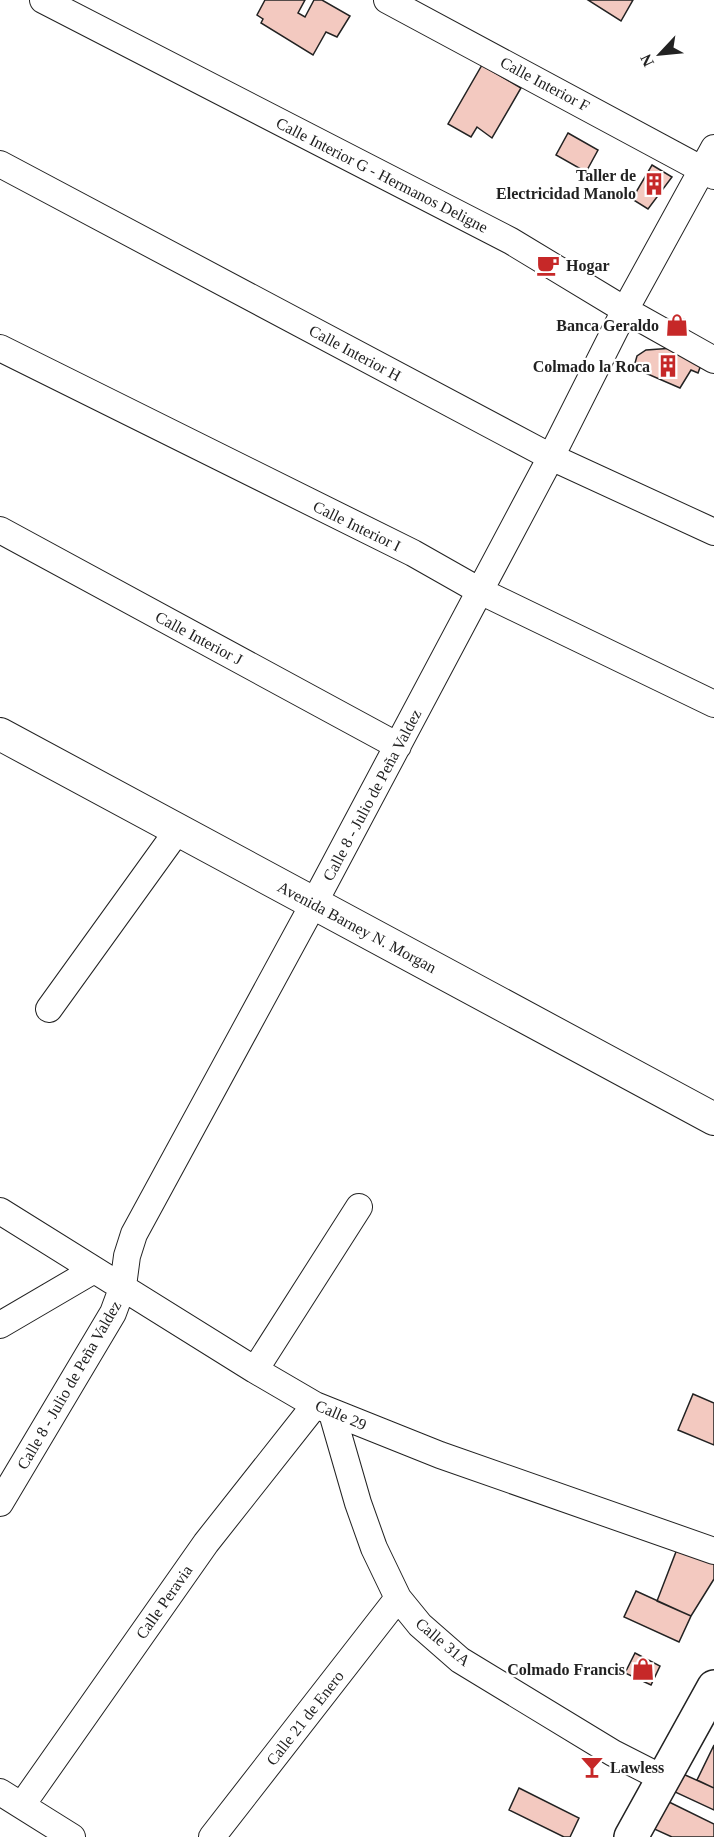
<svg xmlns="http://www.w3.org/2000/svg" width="714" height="1837" viewBox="0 0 714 1837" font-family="'Times New Roman',serif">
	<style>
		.building { fill: #f3c9c0; stroke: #222; stroke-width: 1.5 }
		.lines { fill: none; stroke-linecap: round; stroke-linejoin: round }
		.minor-casing { stroke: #222; stroke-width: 28 }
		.tertiary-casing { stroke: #222; stroke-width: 34 }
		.secondary-casing { stroke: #222; stroke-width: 36 }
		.minor { stroke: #fff; stroke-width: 26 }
		.tertiary { stroke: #fff; stroke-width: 32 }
		.secondary { stroke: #fff; stroke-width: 33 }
		.labels { text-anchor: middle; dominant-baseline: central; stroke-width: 4.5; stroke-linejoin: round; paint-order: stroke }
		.street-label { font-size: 16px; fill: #222; stroke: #fff }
		.poi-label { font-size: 16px; font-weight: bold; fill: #222; stroke: #fff; text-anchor: end }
	</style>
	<rect width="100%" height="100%" fill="#fff"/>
	<path class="building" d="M 265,0 L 305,0 L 298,13 L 305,17 L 314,0 L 322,0 L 350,16 L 337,37 L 326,32 L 313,55 L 261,23 L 263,19 L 257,15 Z
		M 588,0 L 633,0 L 621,21 Z
		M 482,65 L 521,88 L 492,138 L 477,127 L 471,137 L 448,124 Z
		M 568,133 L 598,150 L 586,172 L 556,155 Z
		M 652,165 L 672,177 L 648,209 L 632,199 Z
		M 676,315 L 687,321 L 678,336 L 666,330 Z
		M 674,348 L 702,362 L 698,373 L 691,370 L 680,388 L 636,369 L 635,363 L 637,356 L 646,350 Z
		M 693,1394 L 714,1403 L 714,1445 L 678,1430 Z
		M 679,1544 L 714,1558 L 714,1579 L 691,1616 L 657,1601 Z
		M 636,1591 L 691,1616 L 679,1642 L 624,1617 Z
		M 635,1653 L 660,1666 L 651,1685 L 625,1673 Z
		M 714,1745 L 714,1788 L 697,1780 Z
		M 683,1774 L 714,1788 L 714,1810 L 675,1792 Z
		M 519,1788 L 579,1818 L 570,1837 L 564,1837 L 509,1810 Z
		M 665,1800 L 714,1824 L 714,1837 L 672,1837 L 652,1828 Z"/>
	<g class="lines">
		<g class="minor-casing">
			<path id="minor" d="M 43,0 L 511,241 L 625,310 L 714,360
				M 387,0 L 714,176
				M 0,164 L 551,457 L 714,532
				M 0,348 L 413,553 L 480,591 L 714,704
				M 0,530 L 398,746
				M 49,1009 L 178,830
				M 0,1211 L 255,1370 L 315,1405 L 440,1455 L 714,1551
				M 0,1325 L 94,1270
				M 255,1370 L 359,1207
				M 332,1413 L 358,1503 L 374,1548 L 398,1598 L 420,1625 L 460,1660 L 613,1753 L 664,1779
				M 0,1503 L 113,1313 L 123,1286 L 127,1256 L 134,1234 L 314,903 L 551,457 L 625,310 L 714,148
				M 0,1792 L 72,1837
				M 22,1805 L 206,1543 L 315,1405
				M 212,1837 L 398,1598"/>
		</g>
		<g class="tertiary-casing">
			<path id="tertiary" d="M 0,734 L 714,1119"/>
		</g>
		<g class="secondary-casing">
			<path id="secondary" d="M 631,1837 L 714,1687"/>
		</g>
		<use href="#minor" class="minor"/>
		<use href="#tertiary" class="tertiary"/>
		<use href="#secondary" class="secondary"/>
	</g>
	<defs>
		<g id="building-bare" transform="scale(1.8)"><path d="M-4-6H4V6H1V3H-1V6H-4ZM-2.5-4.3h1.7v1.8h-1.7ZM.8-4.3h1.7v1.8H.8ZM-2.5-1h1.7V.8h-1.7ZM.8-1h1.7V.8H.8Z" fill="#c62828" stroke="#fff" stroke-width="2.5" paint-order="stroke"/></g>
		<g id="cafe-bare" transform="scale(1.8)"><path d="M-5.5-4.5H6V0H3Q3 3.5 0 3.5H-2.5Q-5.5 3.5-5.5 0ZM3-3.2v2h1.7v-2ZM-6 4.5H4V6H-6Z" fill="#c62828" stroke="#fff" stroke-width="2.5" paint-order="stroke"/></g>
		<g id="shop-bare" transform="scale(1.8)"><path d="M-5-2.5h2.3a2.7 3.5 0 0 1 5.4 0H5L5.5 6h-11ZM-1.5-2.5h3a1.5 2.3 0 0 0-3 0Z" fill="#c62828" stroke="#fff" stroke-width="2.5" paint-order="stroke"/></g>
		<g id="bar-bare" transform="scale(1.8)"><path d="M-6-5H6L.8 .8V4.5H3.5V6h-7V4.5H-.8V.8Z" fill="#c62828" stroke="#fff" stroke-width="2.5" paint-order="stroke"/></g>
	</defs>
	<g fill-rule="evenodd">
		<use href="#building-bare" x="654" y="184"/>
		<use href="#cafe-bare" x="548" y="265"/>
		<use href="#shop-bare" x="677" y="325"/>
		<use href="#building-bare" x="668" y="366"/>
		<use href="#shop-bare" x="643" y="1669"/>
		<use href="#bar-bare" x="592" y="1767"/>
	</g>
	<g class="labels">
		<g class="street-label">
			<text transform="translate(545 84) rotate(28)">Calle Interior F</text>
			<text transform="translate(382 175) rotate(27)">Calle Interior G - Hermanos Deligne</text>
			<text transform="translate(355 353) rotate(28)">Calle Interior H</text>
			<text transform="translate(357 526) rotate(26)">Calle Interior I</text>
			<text transform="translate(199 638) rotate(28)">Calle Interior J</text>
			<text transform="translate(372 795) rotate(-62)">Calle 8 - Julio de Peña Valdez</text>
			<text transform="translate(357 927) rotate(28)">Avenida Barney N. Morgan</text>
			<text transform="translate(69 1385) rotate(-60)">Calle 8 - Julio de Peña Valdez</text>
			<text transform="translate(341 1415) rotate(23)">Calle 29</text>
			<text transform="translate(164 1602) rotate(-55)">Calle Peravia</text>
			<text transform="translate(443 1642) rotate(40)">Calle 31A</text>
			<text transform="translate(305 1718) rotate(-52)">Calle 21 de Enero</text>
		</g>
		<g class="poi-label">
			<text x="636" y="175">Taller de<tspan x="636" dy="18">Electricidad Manolo</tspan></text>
			<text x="566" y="265" text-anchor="start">Hogar</text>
			<text x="659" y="325">Banca Geraldo</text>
			<text x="650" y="366">Colmado la Roca</text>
			<text x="625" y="1669">Colmado Francis</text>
			<text x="610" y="1767" text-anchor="start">Lawless</text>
		</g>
	</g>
	<g transform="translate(660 54) rotate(244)" stroke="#ffffff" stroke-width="4.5" paint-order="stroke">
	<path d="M0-4.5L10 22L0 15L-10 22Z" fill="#222222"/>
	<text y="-9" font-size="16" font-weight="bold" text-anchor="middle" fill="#222222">N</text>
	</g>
</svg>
